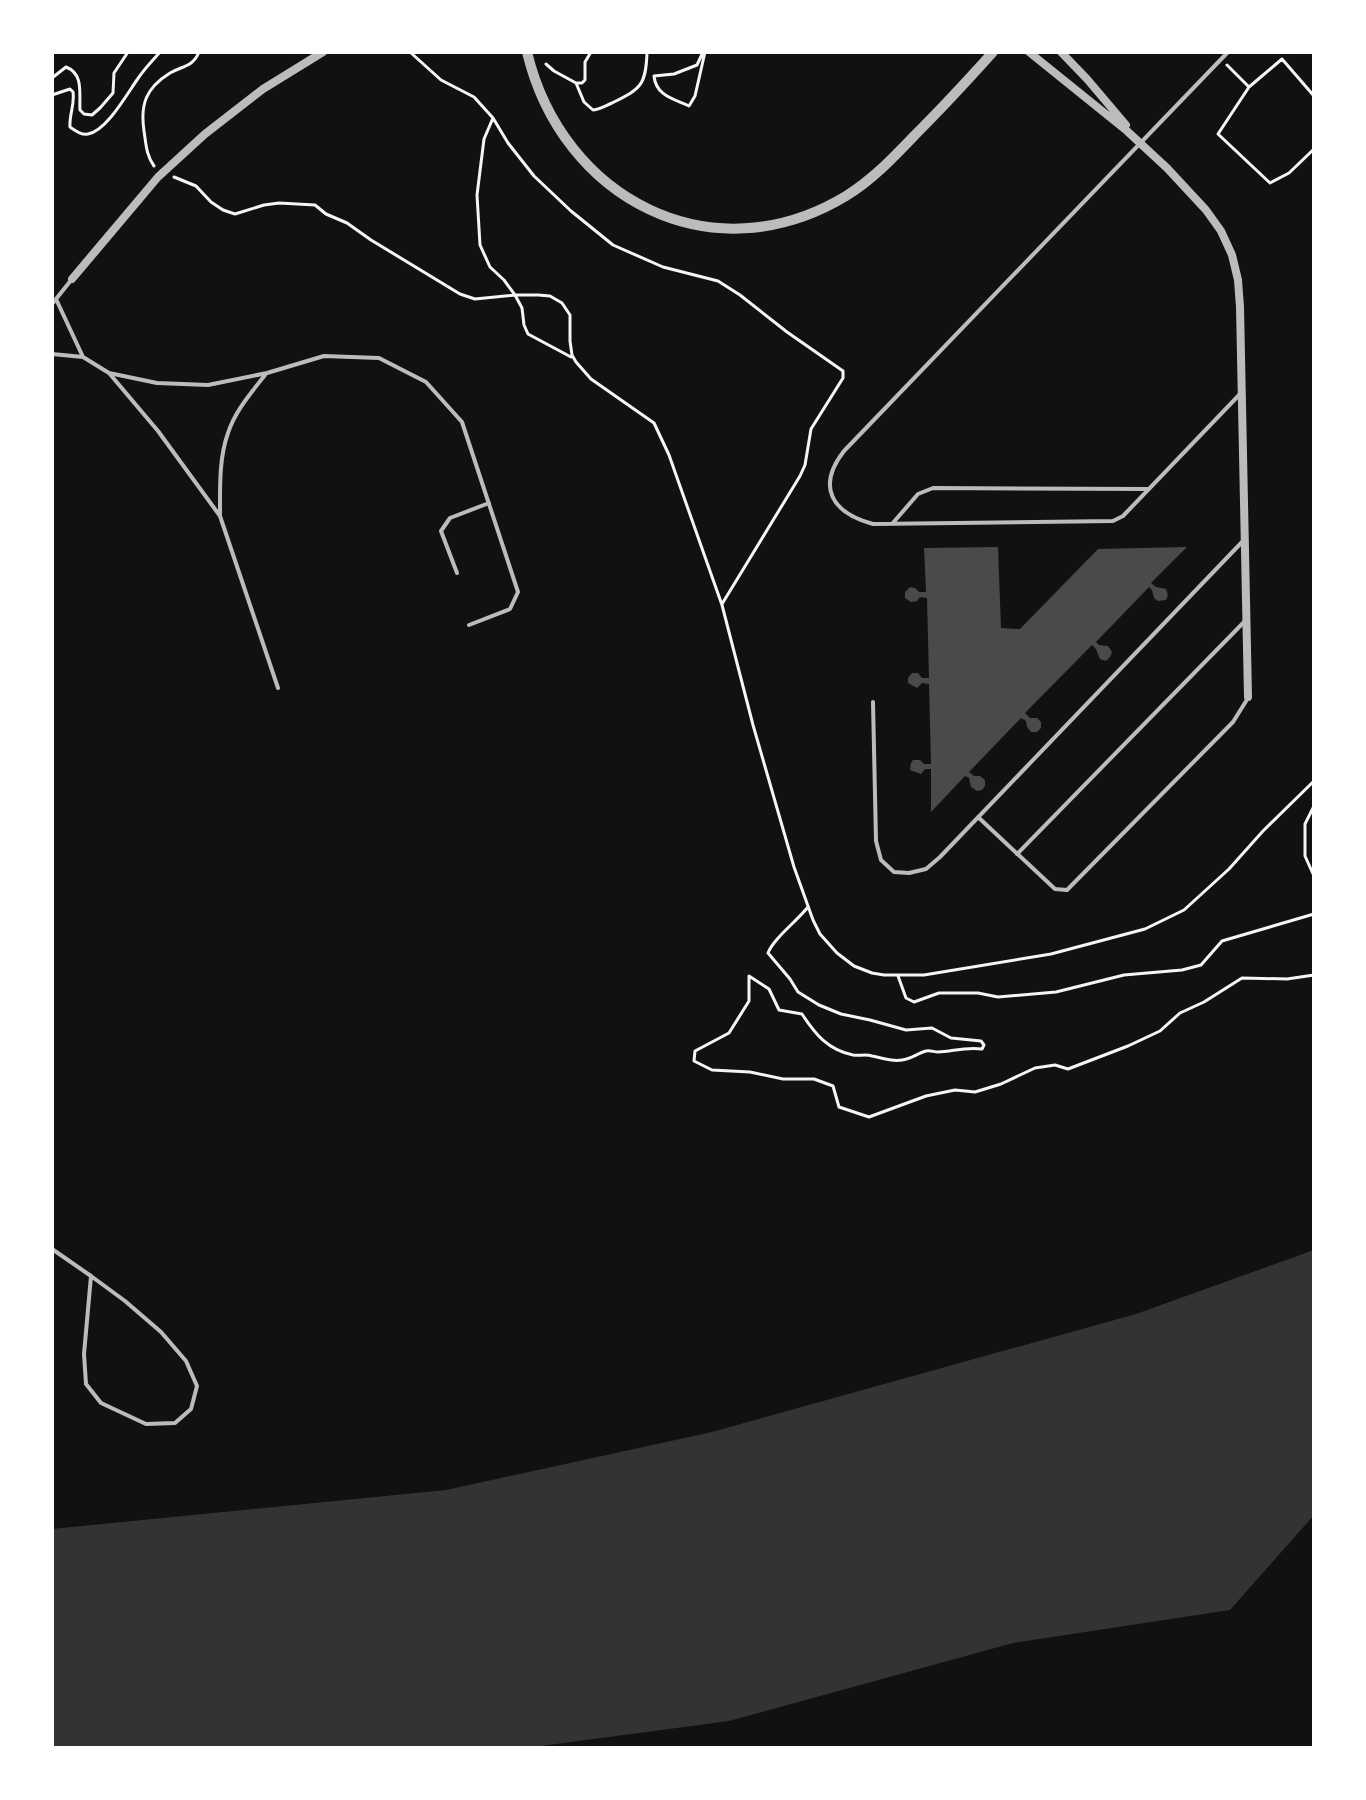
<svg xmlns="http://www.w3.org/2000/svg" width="1366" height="1800" viewBox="0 0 1366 1800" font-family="'Space Grotesk',sans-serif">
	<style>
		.water { fill: #333 }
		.building { fill: #4a4a4a }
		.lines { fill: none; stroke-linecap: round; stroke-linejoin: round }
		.path { stroke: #f5f5f5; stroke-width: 3 }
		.service { stroke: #bcbcbc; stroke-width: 4 }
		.minor { stroke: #bcbcbc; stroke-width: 8 }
		.tertiary { stroke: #bcbcbc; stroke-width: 10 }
	</style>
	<rect width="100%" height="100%" fill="#111"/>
	<path class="water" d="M 1314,1250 L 1314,1515 L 1230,1610 L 1013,1643 L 729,1721 L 526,1748 L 52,1748 L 52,1529 L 446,1490 L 712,1432 L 1136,1314 Z"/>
	<path class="building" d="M 998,547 L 1001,628 L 1020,629 L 1098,549 L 1187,547 L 1151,583 L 1156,587 L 1166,589 L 1168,595 L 1166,600 L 1158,601 L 1154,598 L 1152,590 L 1149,587 L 1096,642 L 1099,645 L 1108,646 L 1112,652 L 1110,657 L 1106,661 L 1100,659 L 1096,649 L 1092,645 L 1025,713 L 1030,718 L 1037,718 L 1041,722 L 1041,728 L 1037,732 L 1031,732 L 1027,727 L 1026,721 L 1021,718 L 969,772 L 974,776 L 980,776 L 985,780 L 985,786 L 982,790 L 977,791 L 971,787 L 969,778 L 965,776 L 931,812 L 931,769 L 925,769 L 921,774 L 910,770 L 911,763 L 913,760 L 920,760 L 924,764 L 931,764 L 929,684 L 922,683 L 917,688 L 908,683 L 908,678 L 912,673 L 918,673 L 922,678 L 929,678 L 927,598 L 920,597 L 917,601 L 911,602 L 905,598 L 905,592 L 910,587 L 915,588 L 919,592 L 926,592 L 924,548 Z"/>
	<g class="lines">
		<path class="path" d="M 410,52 L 441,80 L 474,97 L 493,118 L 484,139 L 477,195 L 480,245 L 490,267 L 504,280 L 515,295 L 522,308 L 524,325 L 528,334 L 571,357
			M 703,52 L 697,65 L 674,74 L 654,76 C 656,96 674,99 689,106 L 695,96 L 705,52
			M 546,64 L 554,71 L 576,83
			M 1227,65 L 1249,87
			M 52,78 L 66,67 C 84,74 79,93 80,110 L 84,114 L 92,115 L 100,108 L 113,93 L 114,73 L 128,52
			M 576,83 L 584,102 L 593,110 C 601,109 605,106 612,103 C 641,89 646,85 647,52
			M 576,83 L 582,83 L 585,80 L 585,62 L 591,52
			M 52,95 L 70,89 L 73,92 C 75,104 69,115 70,127 C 76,131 81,135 88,134 C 107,131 128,92 139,77 C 145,68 153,60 160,52
			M 1314,96 L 1282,59 L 1249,87 L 1218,134 L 1270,183 L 1289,173 L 1314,149
			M 493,118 L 508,143 L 534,176 L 571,211 L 613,245 L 663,267 L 718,281 L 740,295 L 787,332 L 843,371 L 843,378 L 811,429 L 805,465 L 800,476 L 722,604
			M 154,166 C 146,155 146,143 144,131 C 140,104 146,88 170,73 C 182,66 193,67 199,52
			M 174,177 L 196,186 L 211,202 L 223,210 L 235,214 L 264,205 L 279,203 L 315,205 L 326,214 L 347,223 L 371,240 L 460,294 L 475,299 L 515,295 L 538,295 L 550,296 L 562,303 L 570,315 L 570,341 L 572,355 L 576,362 L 591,379 L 654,423 L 669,455 L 722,605 L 753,725 L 794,867 L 813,920 L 820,934 L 837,953 L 854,966 L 872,973 L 884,975 L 924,975 L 1051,954 L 1145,929 L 1184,910 L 1229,869 L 1263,831 L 1314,781
			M 1314,806 L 1305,824 L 1305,856 L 1314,876
			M 808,907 C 797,921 773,939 768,953 L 790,979 L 798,992 L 819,1005 L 841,1014 L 870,1020 L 906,1030 L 932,1028 L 951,1038 L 981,1041 L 984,1045 L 982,1049 C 965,1047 954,1051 938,1052 C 934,1052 930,1050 926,1051 C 918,1053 911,1059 902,1060 C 891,1062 883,1058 872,1056 C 866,1054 860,1056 853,1055 C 828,1050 815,1034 802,1014 L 779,1010 L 769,989 L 749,976 L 749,1001 L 729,1033 L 695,1051 L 694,1061 L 712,1070 L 750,1072 L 783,1079 L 814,1079 L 833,1086 L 839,1107 L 869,1117 L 926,1096 L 955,1090 L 975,1092 L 1001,1084 L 1035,1068 L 1055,1065 L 1068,1069 L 1128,1046 L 1160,1031 L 1180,1013 L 1204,1002 L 1242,978 L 1287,979 L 1314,975
			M 898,976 L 906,998 L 914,1002 L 939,993 L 978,993 L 998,997 L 1056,992 L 1124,975 L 1182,970 L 1201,965 L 1222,941 L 1314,914"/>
		<path class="service" d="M 1228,52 L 844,451 C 816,487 832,513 873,524 L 1113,521 L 1123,516 L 1241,393
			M 52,304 L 72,279
			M 52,354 L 83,357 L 56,299
			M 83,357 L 109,373 L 158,431 L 220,516 L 278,688
			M 109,373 L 157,383 L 208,385 L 267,373 L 324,356 L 379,358 L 426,382 L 462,422 L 518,592 L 510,609 L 469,625
			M 220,514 C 220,487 219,458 228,433 C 235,411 251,393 265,375
			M 892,524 L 918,494 L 933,488 L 1149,489
			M 457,573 L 441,531 L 450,518 L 489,503
			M 873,702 L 876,841 L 881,860 L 894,872 L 909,873 L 926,869 L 940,857 L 1243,541
			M 978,817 L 1055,889 L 1067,890 L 1233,722 L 1248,698
			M 1017,854 L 1245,621
			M 52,1249 L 91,1276 L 125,1301 L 161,1332 L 186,1361 L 197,1386 L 191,1409 L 175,1423 L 146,1424 L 101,1403 L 86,1384 L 84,1354 L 91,1276"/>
		<path class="minor" d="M 1029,52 L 1127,131 L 1167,168 L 1206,210 L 1221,231 L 1232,255 L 1238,280 L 1240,307 L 1248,697
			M 1061,52 L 1087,79 L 1126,125
			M 72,279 L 158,177 L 205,134 L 263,89 L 323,52"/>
		<path class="tertiary" d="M 527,52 C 562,199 712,277 846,196 C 872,180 893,158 914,136 C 941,109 967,81 993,52"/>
	</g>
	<rect width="1366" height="1800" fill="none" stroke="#ffffff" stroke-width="108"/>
</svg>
